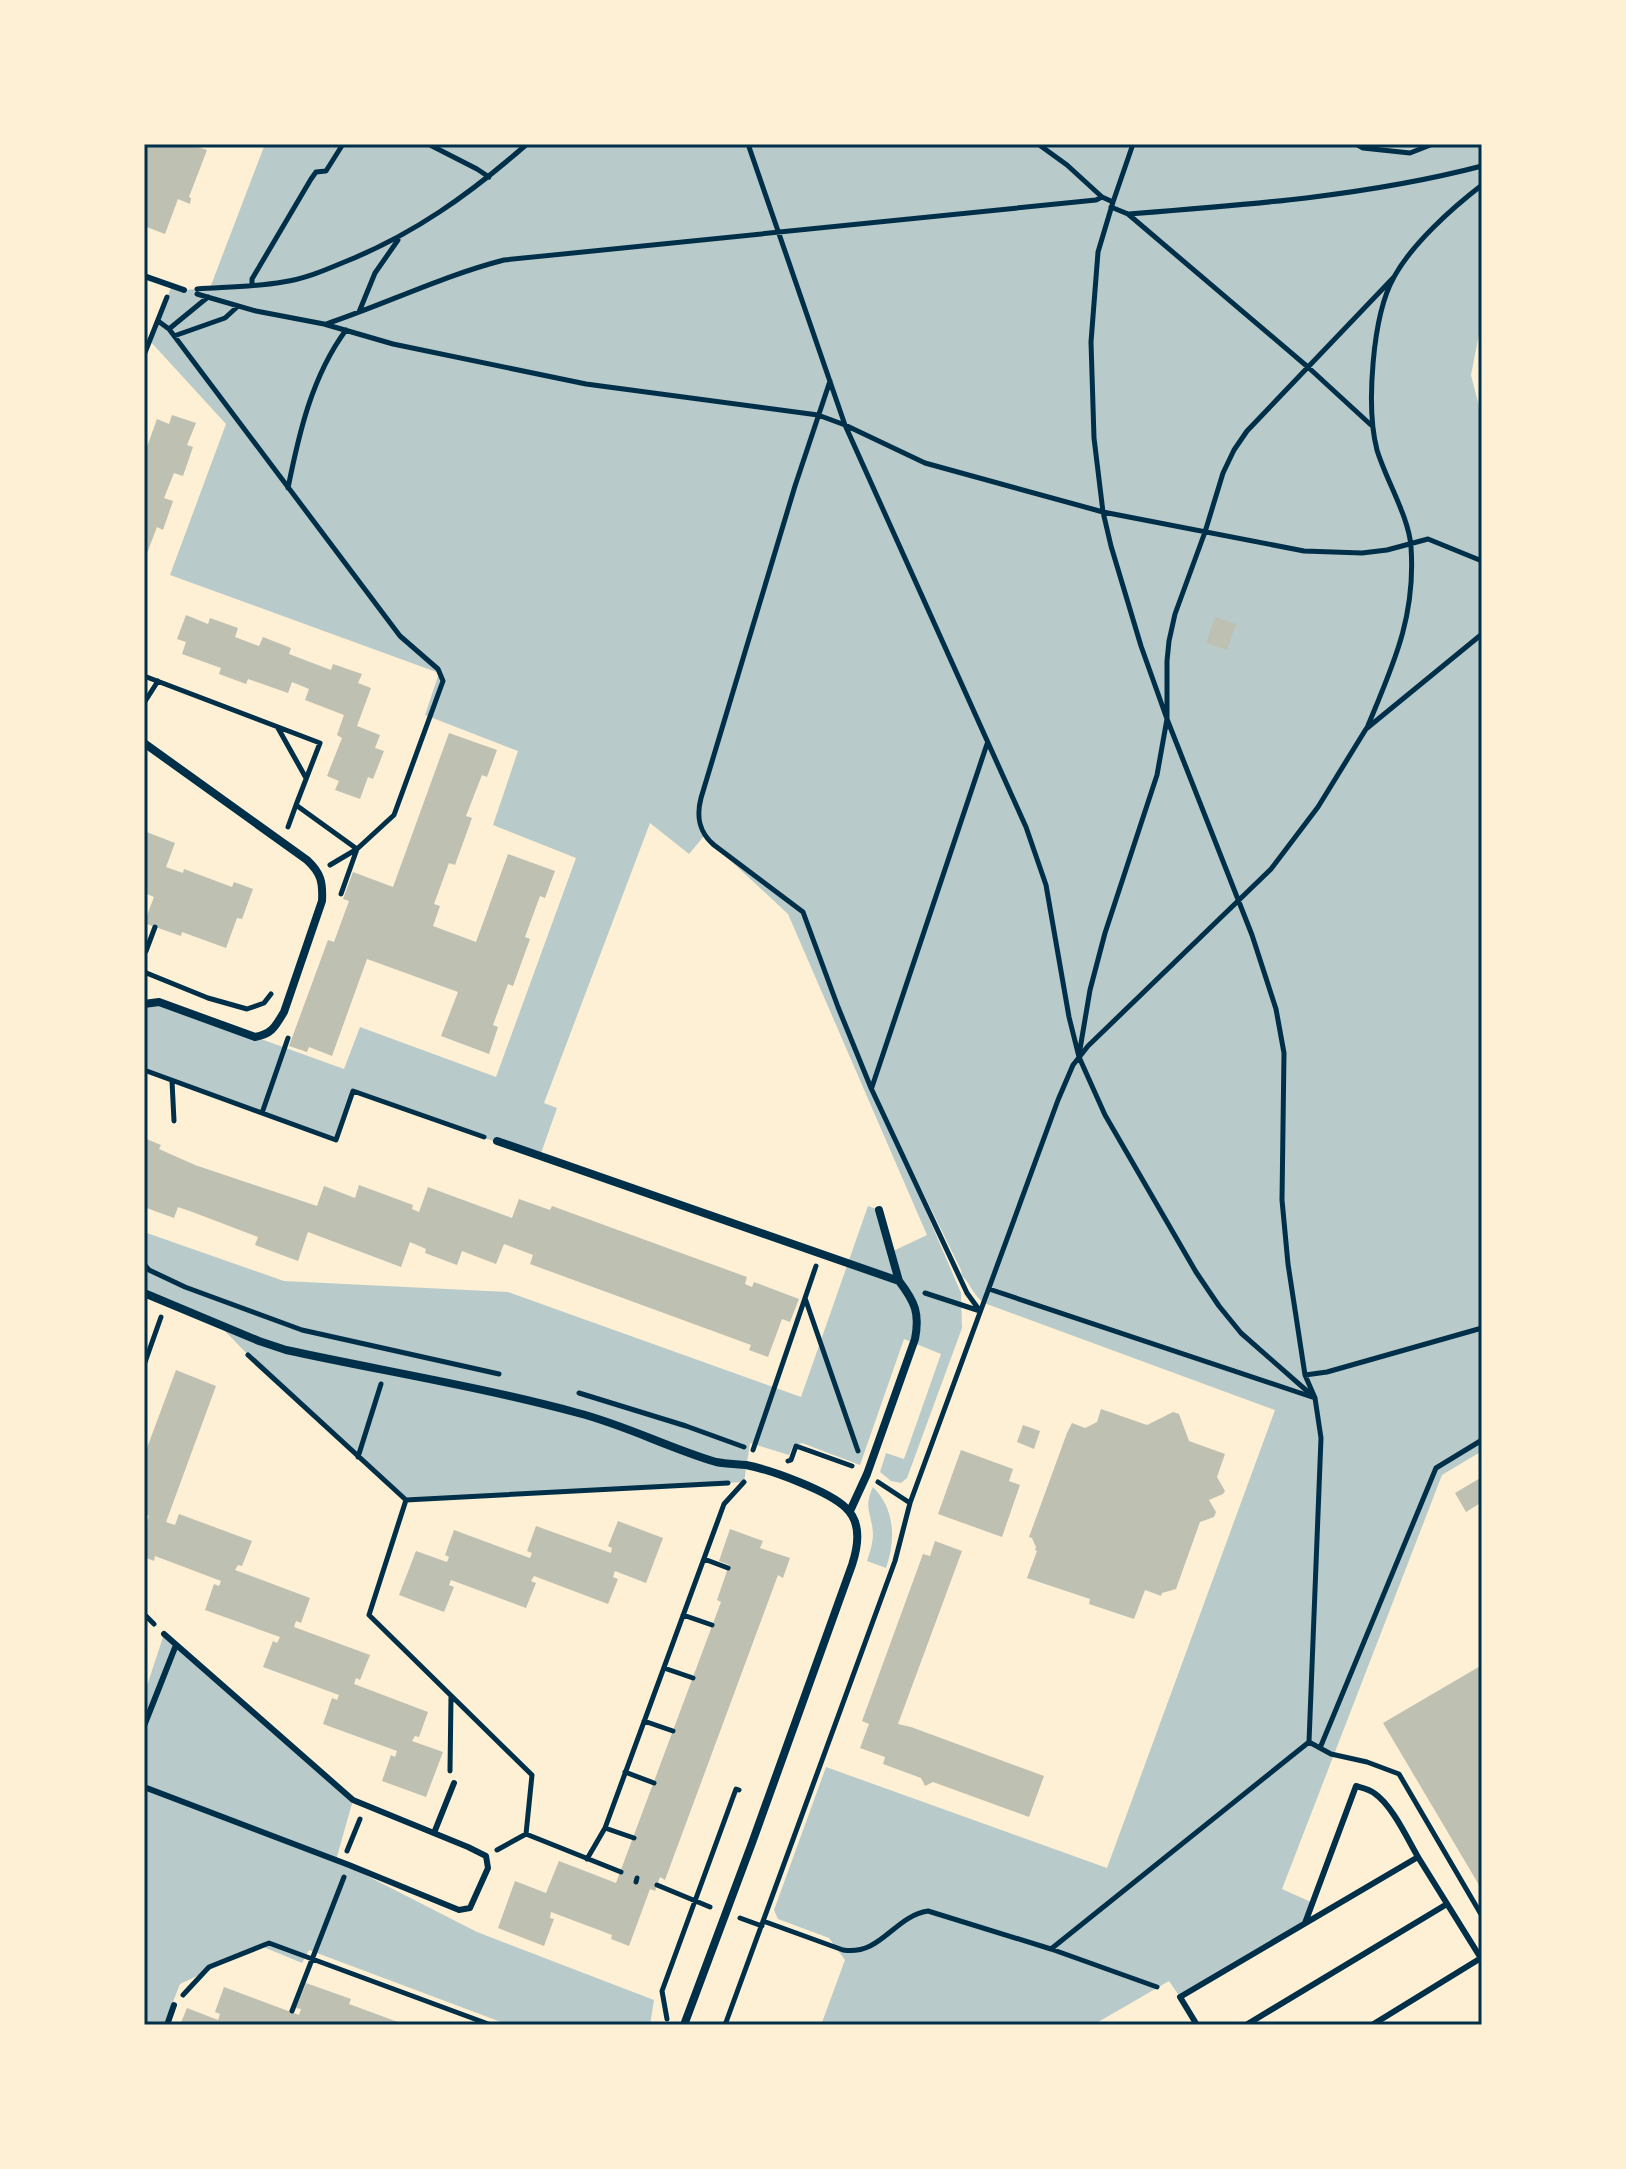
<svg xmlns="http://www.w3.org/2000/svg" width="1626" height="2169" viewBox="0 0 1626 2169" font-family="'Titillium Web',sans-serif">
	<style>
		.green { fill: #b9caca }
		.building { fill: #bec0b2 }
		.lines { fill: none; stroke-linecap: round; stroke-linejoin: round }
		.path { stroke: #003049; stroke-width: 5 }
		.service { stroke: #003049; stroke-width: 6 }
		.minor { stroke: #003049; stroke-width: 8 }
		.neatline { fill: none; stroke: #003049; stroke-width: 3 }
	</style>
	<rect width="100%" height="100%" fill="#fdf0d5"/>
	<path class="green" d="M 265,144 L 1482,144 L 1482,319 L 1471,375 L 1482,418 L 1482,1451 L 1442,1475 L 1282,1889 L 1313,1903 L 1305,1923 L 1180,1997 L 1169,1981 L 1093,2025 L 821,2025 L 845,1960 L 829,1938 L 778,1919 L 774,1910 L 826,1767 L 1107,1868 L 1275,1410 L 984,1303 C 972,1294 971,1284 962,1276 L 961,1270 L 883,1111 L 961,1293 L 962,1328 L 907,1478 L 901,1483 L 891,1481 L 880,1472 L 886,1453 L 904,1459 L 941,1354 L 904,1339 L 860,1465 L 802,1443 L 793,1446 L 789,1455 L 750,1443 L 744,1482 L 406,1500 L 260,1367 L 218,1324 L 144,1293 L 144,1232 L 284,1281 L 508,1292 L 801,1397 L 868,1206 L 879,1210 L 891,1252 L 927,1235 L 788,914 L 704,836 L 689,854 L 650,823 L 544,1103 L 557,1108 L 540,1156 L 463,1131 L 353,1091 L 336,1140 L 144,1070 L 144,1004 L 159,1002 L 344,1069 L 360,1027 L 496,1077 L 576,858 L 493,825 L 518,751 L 425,715 L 439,673 L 170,575 L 226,424 L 150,341 L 172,285 L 184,290 L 210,288 Z
		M 873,1487 C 895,1509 896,1540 886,1568 L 867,1561 C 870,1552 873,1543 873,1534 C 872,1514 863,1508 873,1487 Z
		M 164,1634 L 353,1800 L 336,1860 L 477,1932 L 654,2000 L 650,2025 L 509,2025 L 309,1950 L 302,1963 L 261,1946 L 180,1984 L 164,2025 L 144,2025 L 144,1695 Z"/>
	<path class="building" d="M 144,144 L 199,144 L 198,147 L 207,150 L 189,197 L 191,198 L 190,204 L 178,199 L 165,234 L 144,226 Z
		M 172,415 L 196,423 L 187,445 L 193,447 L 183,476 L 174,473 L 164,498 L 173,501 L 163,530 L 157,527 L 144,561 L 144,455 L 157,419 L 169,424 Z
		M 186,615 L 208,624 L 210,618 L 238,628 L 235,637 L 259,646 L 263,637 L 291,648 L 289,654 L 331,670 L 333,664 L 362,674 L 358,683 L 371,688 L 357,726 L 380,735 L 375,748 L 384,751 L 373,779 L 368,777 L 360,799 L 335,790 L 339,781 L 327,776 L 342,738 L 337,735 L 344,715 L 305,700 L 309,689 L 292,682 L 288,693 L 248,679 L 246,684 L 219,674 L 221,668 L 182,654 L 186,642 L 177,639 Z
		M 1215,617 L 1236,624 L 1227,650 L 1206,643 Z
		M 449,733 L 497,750 L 487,777 L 482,775 L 466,816 L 472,818 L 455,865 L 449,863 L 434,904 L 440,906 L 433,926 L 476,942 L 508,854 L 555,871 L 545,898 L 540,896 L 525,937 L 530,939 L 513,986 L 508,984 L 493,1025 L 498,1027 L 489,1054 L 441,1036 L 458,992 L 367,959 L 332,1056 L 309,1047 L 307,1052 L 289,1046 L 328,940 L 334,942 L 349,901 L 343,899 L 353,872 L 393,887 Z
		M 144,831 L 175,843 L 166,867 L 183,873 L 184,869 L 232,887 L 234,882 L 253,889 L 242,919 L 237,918 L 226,948 L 182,932 L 181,936 L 144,923 L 154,897 L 147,894 L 144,901 Z
		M 144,1138 L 161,1145 L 159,1149 L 195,1165 L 317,1206 L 324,1186 L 355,1198 L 359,1185 L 413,1205 L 412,1209 L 419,1212 L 428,1187 L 512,1218 L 519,1199 L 550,1210 L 552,1206 L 747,1277 L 745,1284 L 752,1287 L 754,1282 L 799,1299 L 790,1322 L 782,1319 L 768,1357 L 749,1350 L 751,1345 L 530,1264 L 533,1255 L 504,1244 L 496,1264 L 462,1251 L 457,1265 L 425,1253 L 426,1249 L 410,1242 L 401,1267 L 308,1232 L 298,1261 L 255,1245 L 258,1237 L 195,1213 L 178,1207 L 174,1218 L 144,1207 Z
		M 176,1370 L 216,1386 L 166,1522 L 175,1525 L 179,1514 L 252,1541 L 242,1566 L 238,1565 L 235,1570 L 310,1598 L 301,1623 L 296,1621 L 294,1627 L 370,1655 L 360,1680 L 356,1678 L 354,1684 L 428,1712 L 419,1737 L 415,1736 L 412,1741 L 443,1752 L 426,1797 L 382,1781 L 391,1755 L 395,1757 L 397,1751 L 323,1724 L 332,1698 L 337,1700 L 339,1695 L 263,1667 L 273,1641 L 277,1643 L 280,1637 L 205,1610 L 214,1584 L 219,1586 L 221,1581 L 155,1556 L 154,1561 L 144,1557 L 144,1529 L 149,1516 L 144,1514 L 144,1456 Z
		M 1101,1409 L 1147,1425 L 1173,1412 L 1179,1414 L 1189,1441 L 1225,1454 L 1217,1477 L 1225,1491 L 1223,1494 L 1209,1500 L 1216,1512 L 1214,1517 L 1200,1522 L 1176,1589 L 1162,1593 L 1161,1596 L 1145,1590 L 1134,1619 L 1089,1604 L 1090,1599 L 1027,1578 L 1037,1551 L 1035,1550 L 1036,1547 L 1032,1538 L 1029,1537 L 1067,1433 L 1072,1423 L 1085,1428 L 1097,1422 Z
		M 1023,1425 L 1040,1431 L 1034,1449 L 1017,1442 Z
		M 961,1450 L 1013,1469 L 1009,1481 L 1020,1485 L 1002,1537 L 938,1514 Z
		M 1482,1477 L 1482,1502 L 1466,1512 L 1455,1493 Z
		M 618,1521 L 663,1538 L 646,1583 L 615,1571 L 613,1577 L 618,1579 L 608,1604 L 534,1576 L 531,1581 L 536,1583 L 526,1608 L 451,1580 L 449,1585 L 454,1587 L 444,1612 L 399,1595 L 416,1551 L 447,1562 L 449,1557 L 445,1555 L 454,1530 L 530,1558 L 532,1553 L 527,1551 L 536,1526 L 611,1553 L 612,1548 L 608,1546 Z
		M 730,1529 L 763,1541 L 760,1548 L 790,1558 L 783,1578 L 778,1575 L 665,1880 L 660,1877 L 655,1891 L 650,1889 L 629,1946 L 611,1939 L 612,1935 L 551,1912 L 550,1918 L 554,1919 L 544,1946 L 498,1928 L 515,1881 L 546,1893 L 559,1861 L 616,1883 L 721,1602 L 717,1600 L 729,1565 L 719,1561 Z
		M 935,1541 L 962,1551 L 898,1724 L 911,1727 L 1044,1776 L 1029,1817 L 933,1782 L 925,1786 L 921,1778 L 883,1764 L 885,1757 L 860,1748 L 869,1724 L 862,1721 L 923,1554 L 930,1556 Z
		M 1482,1665 L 1482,1890 L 1383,1723 Z
		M 306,1983 L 351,1999 L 349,2004 L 406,2025 L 180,2025 L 187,2008 L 218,2020 L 220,2014 L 215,2012 L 224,1987 L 299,2015 L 301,2009 L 296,2008 Z"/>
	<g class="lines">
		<path class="path" d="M 428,144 L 477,169 L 489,177
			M 748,144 L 845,425 L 1026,827 L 1046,885 L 1069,1017 L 1079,1057 L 1105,1115 L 1196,1272 L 1219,1306 L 1241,1333 L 1315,1398 L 989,1289
			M 1038,144 L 1067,165 L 1102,197 L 1113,202
			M 1356,144 L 1363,148 L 1410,153 L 1433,144
			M 1111,207 L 1128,214 C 1246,205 1367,196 1482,166
			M 1128,214 L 1309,368 L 1371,425
			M 1394,277 L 1247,431 L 1234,450 L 1223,473 L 1205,532 L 1175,614 L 1169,641 L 1167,661 L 1167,719 L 1252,935 L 1276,1009 L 1284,1053 L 1282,1200 L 1288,1264 L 1305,1375 L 1315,1398 L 1321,1438 L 1309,1742 L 1331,1754 L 1367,1762 L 1399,1774 L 1482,1916
			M 252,285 L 252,279 L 311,179 L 316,172 L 326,171 L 343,144
			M 197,289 C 226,287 255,287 283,282 C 304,279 323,271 342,263 C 413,235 470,194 527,144
			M 197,294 L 256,311 L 324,324 L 393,344 L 586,384 L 818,415 L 845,425 L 925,463 L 1103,512 L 1304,551 L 1362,553 L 1387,550 L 1428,539 L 1482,561
			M 359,312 L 375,273 L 398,240
			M 158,321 L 169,329 L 400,636 L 438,669 L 443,681 L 394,815 L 357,849 L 330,865
			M 326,324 C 386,304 442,276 504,260 L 1096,200 L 1102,197
			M 169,329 L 208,297
			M 174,336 L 225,318 L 237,307
			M 144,355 L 167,297
			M 830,381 L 795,486 L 701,798 C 696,817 699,832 714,845 L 803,912 L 838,1007 L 871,1088 L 967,1293 L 980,1311
			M 288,488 C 299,433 312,376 346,330
			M 144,676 L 320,743 L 296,805 L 357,849 L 341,894
			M 144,703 L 158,681
			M 278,728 L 306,778
			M 1367,728 C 1393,665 1416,617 1411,547 C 1409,517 1386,480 1377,450 C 1366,408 1372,316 1394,277 C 1412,244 1452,208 1482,185
			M 288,827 L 296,805
			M 146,951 L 155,927
			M 144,972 L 208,998 L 247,1009 L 264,1003 L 271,994
			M 1079,1055 L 1090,990 L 1105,933 L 1157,775 L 1167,719 L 1141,646 L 1111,546 L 1103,512 L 1094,438 L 1091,342 L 1098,252 L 1113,202 L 1133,144
			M 144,1070 L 336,1140 L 353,1091 L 484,1137
			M 172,1081 L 174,1121
			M 872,1087 L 987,744
			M 262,1113 L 288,1038
			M 144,1264 L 149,1270 L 185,1287 L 302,1330 L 499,1374
			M 925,1293 L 980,1311
			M 805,1298 L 858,1451
			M 248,1355 L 406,1500 L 369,1615 L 532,1775 L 526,1834
			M 144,1365 L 161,1317
			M 1305,1375 L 1327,1372 L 1482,1328
			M 579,1393 L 686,1426 L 744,1447
			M 753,1450 L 816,1266
			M 358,1457 L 381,1384
			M 788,1461 L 791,1460 L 796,1446 L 852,1466
			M 878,1482 L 910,1503
			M 406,1500 L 728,1483
			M 704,1559 L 728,1568
			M 144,1614 L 154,1624
			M 683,1615 L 712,1625
			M 664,1668 L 693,1678
			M 644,1721 L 673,1731
			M 1320,1748 L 1436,1468 L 1482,1440
			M 450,1771 L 451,1697
			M 625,1772 L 654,1783
			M 605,1828 L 634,1838
			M 497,1850 L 526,1834 L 621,1872
			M 347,1851 L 360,1819
			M 587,1859 L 605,1828 L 724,1504 L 744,1482
			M 636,1882 L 637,1878
			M 657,1885 L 710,1907
			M 740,1918 L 762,1926
			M 763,1921 L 843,1950 C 881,1956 894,1916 928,1911 L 1051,1949 L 1157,1987
			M 1051,1949 L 1309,1742
			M 183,1995 L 209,1967 L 269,1943 L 491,2025
			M 292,2011 L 344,1877
			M 667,2019 L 662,1991 L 736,1789 L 739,1790
			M 725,2025 L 895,1561 L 910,1503 L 1058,1100 L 1073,1065 L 1088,1046 L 1271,869 L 1318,807 L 1366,729 L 1482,634"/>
		<path class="service" d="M 144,276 L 184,290
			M 144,1726 L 176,1645
			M 144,1787 L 349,1865 L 459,1910 L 470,1908 L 488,1868 L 486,1856 L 468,1847 L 353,1800 L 164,1634
			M 434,1833 L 454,1783
			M 1305,1923 L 1356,1786 C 1363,1788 1369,1789 1374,1793 C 1392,1805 1407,1838 1418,1857
			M 167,2025 L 174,2005
			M 1197,2025 L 1180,1997 L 1418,1857 L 1482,1960
			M 1246,2025 L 1447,1904
			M 1372,2025 L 1481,1958"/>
		<path class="minor" d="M 144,743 L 307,860 C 321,873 323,882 322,901 L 284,1012 C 275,1027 272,1034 255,1037 L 159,1002 L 144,1004
			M 497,1141 L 899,1281 C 915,1302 920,1313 915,1339 L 867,1474 L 850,1511
			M 879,1210 L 899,1281
			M 144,1293 L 259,1341 L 286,1350 C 383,1371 482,1387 578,1413 C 625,1425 669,1448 716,1462 C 726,1464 736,1464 746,1465 C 771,1470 829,1491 846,1508 C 862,1523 858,1547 852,1565 L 752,1843 L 684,2025"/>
	</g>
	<rect width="1626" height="2169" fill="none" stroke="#fdf0d5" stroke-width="292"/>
	<rect x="146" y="146" width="1334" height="1877" class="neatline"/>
</svg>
